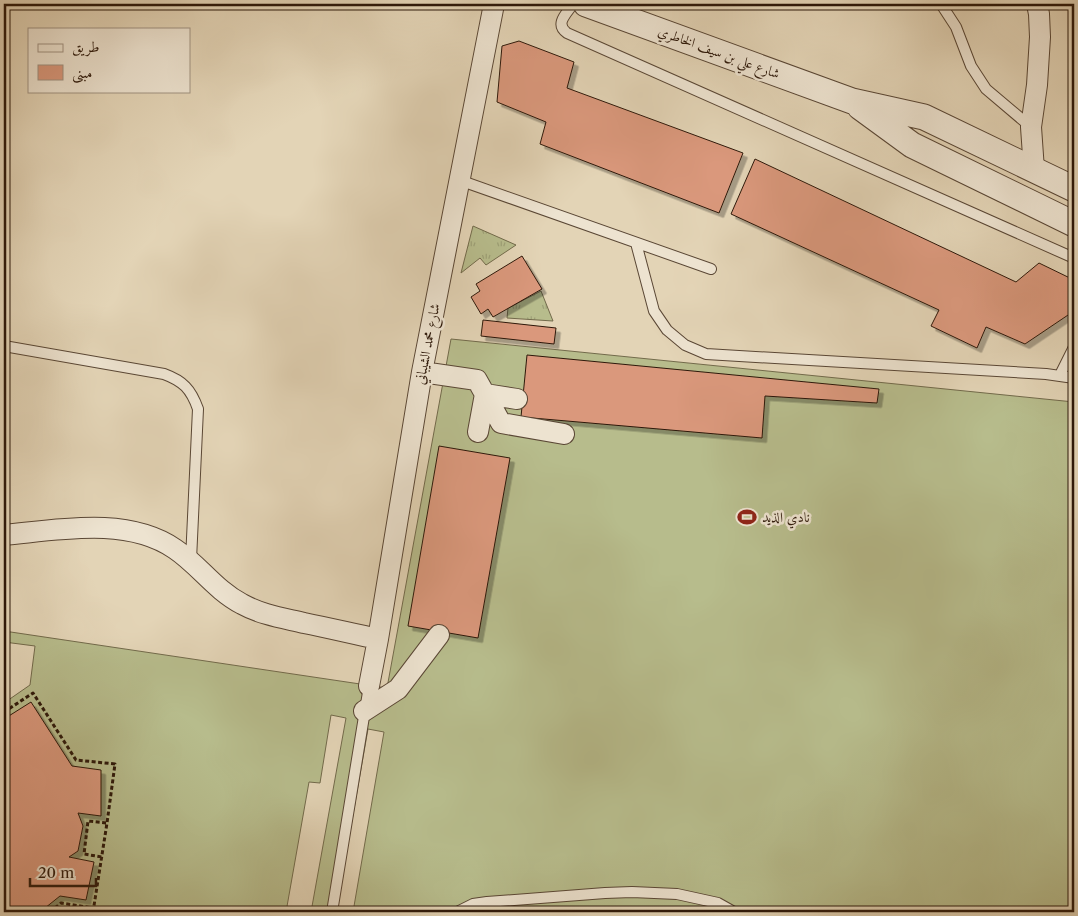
<svg xmlns="http://www.w3.org/2000/svg" width="1078" height="916" viewBox="0 0 1078 916" font-family="'Libre Caslon Text',Amiri,serif">
	<style>
		.grass { fill: url(#grass-tufts); stroke: #726a4b }
		.pitch { fill: #b7bc8c; stroke: #726a4b }
		.building { fill: #da987c; stroke: #2d180a; filter: url(#shadow) }
		.lines { fill: none; stroke-linecap: round; stroke-linejoin: round }
		.service-casing { stroke: #5a4735; stroke-width: 12 }
		.minor-casing { stroke: #5a4735; stroke-width: 22 }
		.tertiary-casing { stroke: #5a4735; stroke-width: 27 }
		.path { stroke: #2d180a; stroke-width: 3; stroke-dasharray: 4 2.5; stroke-linecap: butt }
		.service { stroke: #ede3d0; stroke-width: 10 }
		.minor { stroke: #ede3d0; stroke-width: 20 }
		.tertiary { stroke: #ede3d0; stroke-width: 25 }
		.labels { text-anchor: middle; dominant-baseline: central; stroke-width: 5; stroke-linejoin: round; paint-order: stroke }
		.street-label { font-size: 14px; fill: #2d180a; stroke: #ede3d0 }
		.poi-label { font-size: 14px; fill: #2d180a; stroke: #ede3d0; text-anchor: start }
	</style>
	<defs>
		<pattern id="grass-tufts" width="24" height="20" patternUnits="userSpaceOnUse" patternTransform="scale(1.25)"><rect width="24" height="20" fill="#b7bc8c"/><path d="M3 7l-1-3M5 7V3M7 7l1-3M15 17l-1-3M17 17v-4M19 17l1-3" fill="none" stroke="#9ea177"/></pattern>
		<filter id="shadow"><feDropShadow dx="4.5" dy="4.5" stdDeviation="0" flood-color="#0004"/></filter>
	</defs>
	<rect width="100%" height="100%" fill="#e3d4b6"/>
	<filter id="stains"><feTurbulence type="fractalNoise" baseFrequency=".004" numOctaves="4"/><feColorMatrix values="0 0 0 0 .2 0 0 0 0 .09 0 0 0 0 .02 0 0 0 .5 -.17"/></filter>
	<radialGradient id="worn" r=".72"><stop offset=".6" stop-color="#630" stop-opacity="0"/><stop offset="1" stop-color="#630" stop-opacity=".3"/></radialGradient>
	<path class="grass" d="M 473,226 L 516,245 L 486,265 L 480,258 L 461,273 Z
		M 541,291 L 553,321 L 507,318 L 508,308 Z"/>
	<path class="pitch" d="M 451,339 L 1074,402 L 1074,912 L 353,912 L 384,732 L 368,729 L 336,912 L 311,912 L 346,718 L 331,715 L 320,783 L 309,782 L 286,912 L 4,912 L 4,703 L 30,685 L 35,646 L 4,642 L 4,631 L 387,688 Z"/>
	<path class="building" d="M 519,41 L 574,62 L 567,88 L 743,153 L 719,213 L 540,144 L 546,122 L 497,102 L 502,46 Z
		M 755,159 L 1016,282 L 1039,263 L 1074,280 L 1074,311 L 1025,344 L 986,327 L 977,348 L 931,326 L 939,310 L 731,214 Z
		M 522,256 L 542,289 L 493,317 L 488,309 L 481,314 L 471,297 L 480,291 L 476,284 Z
		M 483,320 L 556,328 L 554,344 L 481,336 Z
		M 527,355 L 879,389 L 877,403 L 765,396 L 762,438 L 521,417 Z
		M 439,446 L 510,458 L 478,638 L 408,626 Z
		M 31,702 L 72,766 L 101,770 L 101,816 L 78,813 L 83,826 L 78,851 L 69,857 L 94,862 L 86,900 L 60,896 L 40,912 L 4,912 L 4,796 L 5,795 L 4,793 L 4,719 Z"/>
	<g class="lines">
		<g class="service-casing">
			<path id="service" d="M 573,4 C 567,13 554,24 567,33 L 1074,258
				M 941,4 L 956,27 L 971,66 L 986,89 L 1031,127
				M 459,180 L 711,269
				M 636,243 L 654,311 L 667,330 L 685,345 L 706,354 L 1046,374 L 1074,378
				M 4,346 L 164,374 C 183,381 191,389 198,409 L 191,560
				M 1060,375 L 1074,347
				M 332,912 L 369,686
				M 457,912 L 473,904 L 487,902 L 605,893 L 632,892 L 677,894 L 718,903 L 734,912"/>
		</g>
		<g class="minor-casing">
			<path id="minor" d="M 1034,170 L 1031,127 L 1037,85 L 1040,37 L 1039,14 L 1037,4
				M 422,372 L 477,380 L 501,423 L 564,434
				M 478,432 L 485,394 L 517,399
				M 4,535 C 58,530 127,516 175,549 C 199,565 215,590 242,604 C 262,615 283,618 304,623 C 329,628 354,634 378,639
				M 369,686 L 378,639 L 422,372 L 494,4
				M 364,711 L 398,689 L 439,635"/>
		</g>
		<g class="tertiary-casing">
			<path id="tertiary" d="M 586,4 L 852,101 L 924,117 L 1074,189
				M 860,107 L 912,145 L 1074,224"/>
		</g>
		<path class="path" d="M 4,712 L 33,693 L 76,760 L 115,764 L 107,823
			M 50,912 L 61,903 L 93,908 L 88,912
			M 93,912 L 107,823 L 88,821 L 84,854 L 102,857"/>
		<use href="#service" class="service"/>
		<use href="#minor" class="minor"/>
		<use href="#tertiary" class="tertiary"/>
	</g>
	<defs>
		<g id="stadium-bare" transform="scale(1.5)"><path d="M0-5a6.5 5 0 1 0 0 10a6.5 5 0 1 0 0-10ZM-3.5-1.8h7v3.6h-7Z" fill="#8f2418" stroke="#ede3d0" stroke-width="2.5" paint-order="stroke"/></g>
	</defs>
	<g fill-rule="evenodd">
		<use href="#stadium-bare" x="747" y="517"/>
	</g>
	<g class="labels">
		<g class="street-label">
			<text transform="translate(719 52) rotate(20)">شارع علي بن سيف الخاطري</text>
			<text transform="translate(427 344) rotate(-79)">شارع محمد الشيباني</text>
		</g>
		<g class="poi-label">
			<text x="762" y="517">نادي الذيد</text>
		</g>
	</g>
	<rect width="1078" height="916" fill="none" stroke="#e3d4b6" stroke-width="20"/>
	<rect x="5" y="5" width="1068" height="906" fill="none" stroke="#2d180a" stroke-width="2.5"/>
	<rect x="10" y="10" width="1058" height="896" fill="none" stroke="#2d180a"/>
	<rect x="28" y="28" width="162" height="65" fill="#ede3d0" stroke="#a09281"/>
	<rect x="38" y="44" width="25" height="8" fill="#ede3d0" stroke="#a09281"/>
	<text x="72" y="52" font-size="15" fill="#2d180a">طريق</text>
	<rect x="38" y="65" width="25" height="15" fill="#da987c" stroke="#a09281"/>
	<text x="72" y="78" font-size="15" fill="#2d180a">مبنى</text>
	<path d="M30 878v8h66v-8" fill="none" stroke="#2d180a" stroke-width="2.5"/>
	<text x="38" y="878" font-size="15" fill="#2d180a" stroke="#ede3d0" stroke-width="4" paint-order="stroke">20 m</text>
	<rect width="100%" height="100%" filter="url(#stains)"/>
	<rect width="100%" height="100%" fill="url(#worn)"/>
</svg>
